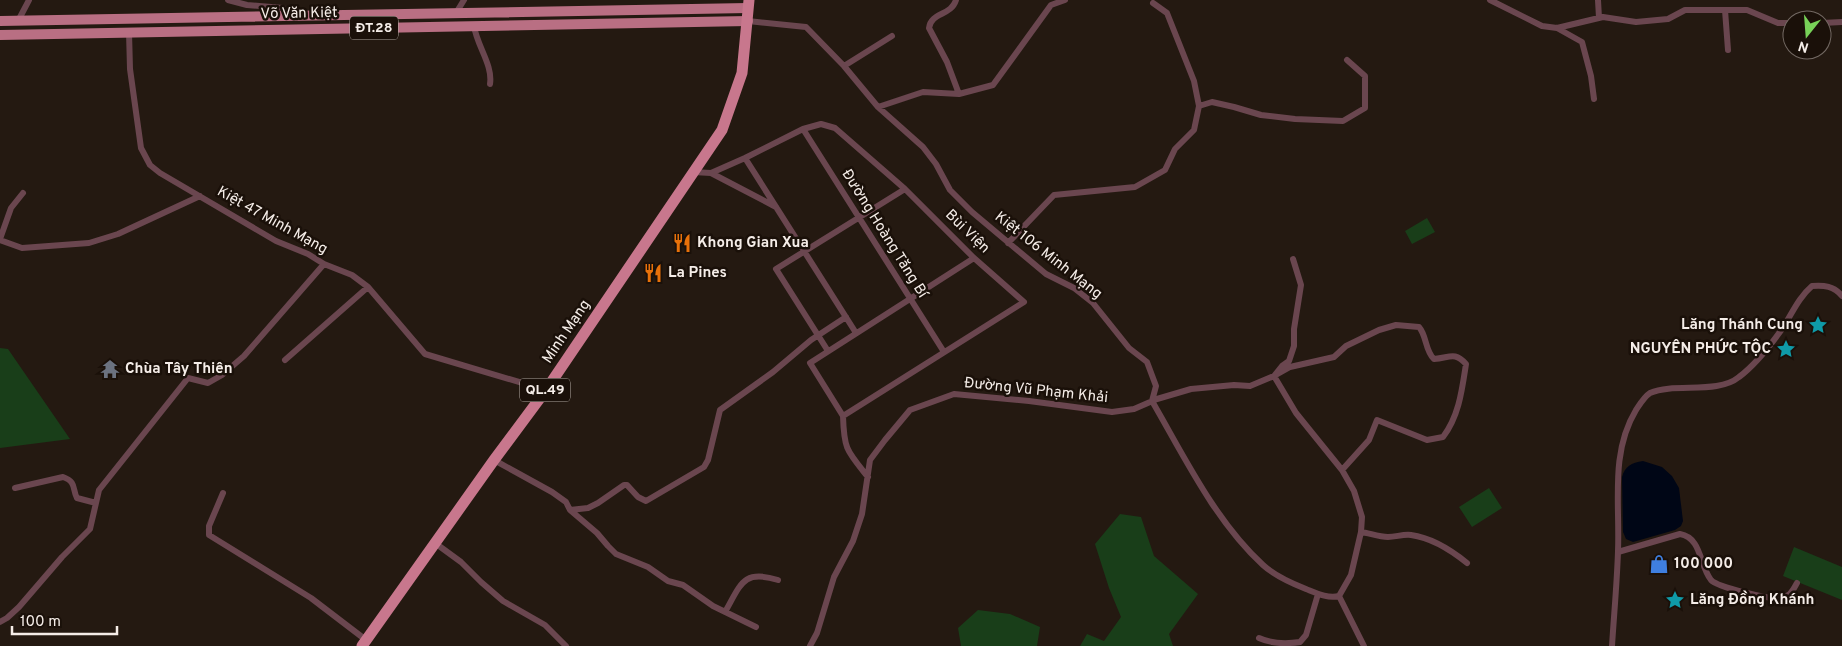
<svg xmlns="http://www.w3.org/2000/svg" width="1842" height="646" viewBox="0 0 1842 646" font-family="Overpass,sans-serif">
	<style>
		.green { fill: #193e19 }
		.water { fill: #000616 }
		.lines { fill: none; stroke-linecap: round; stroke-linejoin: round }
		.minor { stroke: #6a464f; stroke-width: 6 }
		.primary { stroke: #b96f83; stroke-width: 10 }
		.trunk { stroke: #c8778d; stroke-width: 11 }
		.labels { text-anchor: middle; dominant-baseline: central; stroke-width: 5; stroke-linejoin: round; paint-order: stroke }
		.shield { fill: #1a1009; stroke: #b3aba5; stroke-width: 1 }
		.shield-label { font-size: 14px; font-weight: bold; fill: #f5ede8 }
		.street-label { font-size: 15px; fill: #f5ede8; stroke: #1a1009 }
		.poi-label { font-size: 15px; font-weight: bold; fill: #f5ede8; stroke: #1a1009; text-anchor: start }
	</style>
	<rect width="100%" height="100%" fill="#241911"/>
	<path class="green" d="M 1427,218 L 1435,232 L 1412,244 L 1405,231 Z
		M 0,348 L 8,349 L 70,439 L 0,448 Z
		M 1489,488 L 1502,508 L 1472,527 L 1459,507 Z
		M 1120,514 L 1141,517 L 1154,556 L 1198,594 L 1169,634 L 1173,646 L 1080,646 L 1087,634 L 1104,641 L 1121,617 L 1109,588 L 1095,544 Z
		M 1794,547 L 1842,567 L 1842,600 L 1783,576 Z
		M 978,610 L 1010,614 L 1040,627 L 1037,646 L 961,646 L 958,628 Z"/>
	<path class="water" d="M 1643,461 L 1662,467 L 1672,476 L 1679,488 L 1683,521 L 1681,526 L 1675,530 L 1633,542 L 1626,539 L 1623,532 L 1622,477 C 1625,466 1631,463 1643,461 Z"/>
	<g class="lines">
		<path class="minor" d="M 228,0 L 247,5 L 283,8
			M 956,0 C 951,16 931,12 929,28 L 947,62 L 959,94
			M 1490,0 L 1542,26 L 1557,28 L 1603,17 L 1636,22 L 1668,19 L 1685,10 L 1747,10 L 1778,23 L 1792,23
			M 1598,0 L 1599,18
			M 1153,3 L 1167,13 L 1194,81 L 1199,106
			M 1725,10 L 1728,50
			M 456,13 L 464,0
			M 18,21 L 29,0
			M 748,21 L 806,27 L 844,66 L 878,107 L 923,147 L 936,164 L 950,190 L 972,212 L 1046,274 L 1074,288 L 1093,303 L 1129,348 L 1147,362 L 1156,386 L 1152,401
			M 1822,23 L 1842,22
			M 474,26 C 477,46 493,65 490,84
			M 1557,28 L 1582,42 L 1591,76 L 1594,99
			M 129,32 L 130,69 L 141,148 L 150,165 L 160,173 L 276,241 L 308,254 L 324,264 L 352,275 L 368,287 L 425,354 L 546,390
			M 844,66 L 892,36
			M 878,107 L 923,92 L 959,94 L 993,85 L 1051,5 L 1065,0
			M 803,129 L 944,352
			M 745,158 L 856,333
			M 693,172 L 711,173 L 776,207
			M 711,173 L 745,158 L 803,129 L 821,124 L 835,128 L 905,189 L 974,258 L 1024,302 L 843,416
			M 0,239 L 11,208 L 23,193
			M 0,240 L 22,248 L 89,243 L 118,234 L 200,196
			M 1008,243 L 1054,195 L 1135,187 L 1165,170 L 1175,149 L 1194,130 L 1199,106 L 1212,102 L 1234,107 L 1261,115 L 1295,119 L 1343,121 L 1365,108 L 1365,76 L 1347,60
			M 1293,259 L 1301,285 L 1294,329 L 1294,346 L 1289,361 L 1282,366 L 1274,376 L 1296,413 L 1342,470 L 1354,491 L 1362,517 L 1361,532 L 1351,575 L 1339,596
			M 828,351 L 776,269 L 905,189
			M 285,360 L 368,287
			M 1152,401 C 1184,456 1215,521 1263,565 C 1275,576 1291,583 1306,589 C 1316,593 1328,599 1339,596
			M 843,416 L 810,363 L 974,258
			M 843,416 C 844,450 847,451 868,477
			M 494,460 L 552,492 L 566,502 L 570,510 L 597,533 L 608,546 L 616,554 L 648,567 L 668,581 L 683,585 L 713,606 L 756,627
			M 15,488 L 63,477 C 77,482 72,489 77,498 L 96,503
			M 223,493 L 209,526 L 209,535 L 311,598 L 366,640
			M 570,510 L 588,508 L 598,503 L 624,485 L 627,485 L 638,497 L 646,501 L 704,467 L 708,460 L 720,410 L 773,372 L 811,340 L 846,317
			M 1361,532 C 1369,533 1379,537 1388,537 C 1396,537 1403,534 1411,535 C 1433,538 1451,550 1467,563
			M 435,543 L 461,562 L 481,582 L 503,601 L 545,625 L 566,646
			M 1618,552 L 1680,534 C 1702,538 1699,565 1711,580 C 1717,587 1771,600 1781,598 C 1790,597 1793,590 1797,583
			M 1339,596 L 1364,646
			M 725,612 C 741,584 743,569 778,580
			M 0,622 L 7,618 L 19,607 L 62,557 L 90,529 L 99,490 L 188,378 L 208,383 L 222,375 L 244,356 L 324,264
			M 1259,638 C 1272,644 1286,644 1300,642 L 1306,635 L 1318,594
			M 810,646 L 817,633 L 834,577 L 853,541 L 862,514 L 870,460 L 885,440 L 910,410 L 954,394 L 1029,401 L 1112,412 L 1134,409 L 1157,399 L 1191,389 L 1234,385 L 1250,386 L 1274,376 L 1290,367 L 1334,357 L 1346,346 L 1379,330 L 1396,325 L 1419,327 C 1427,336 1425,351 1434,359 C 1450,358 1454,351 1466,364 C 1462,390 1459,416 1443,437 L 1427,440 L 1377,420 L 1369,440 L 1342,470
			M 1612,646 C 1614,614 1617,583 1618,551 C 1620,503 1610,453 1636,410 C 1640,404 1644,397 1650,393 C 1675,382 1717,395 1739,377 C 1755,365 1770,346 1782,329 C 1792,314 1798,298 1812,286 C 1824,285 1834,286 1842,296"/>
		<path class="primary" d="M 0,21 L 748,8
			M 0,35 L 748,21"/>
		<path class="trunk" d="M 362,646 L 494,460 L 546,390 L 722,130 L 742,73 L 749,0"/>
	</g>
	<defs>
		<g id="restaurant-bare" transform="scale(1.5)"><path d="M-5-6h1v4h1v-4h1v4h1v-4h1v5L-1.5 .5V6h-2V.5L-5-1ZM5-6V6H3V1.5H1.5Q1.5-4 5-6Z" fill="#e8710a" stroke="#1a1009" stroke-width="2.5" paint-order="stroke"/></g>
		<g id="sight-bare" transform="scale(1.5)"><path d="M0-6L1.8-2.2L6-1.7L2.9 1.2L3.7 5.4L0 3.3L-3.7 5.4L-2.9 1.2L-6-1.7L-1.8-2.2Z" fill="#0f9aa8" stroke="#1a1009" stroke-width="2.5" paint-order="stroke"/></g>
		<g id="temple-bare" transform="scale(1.5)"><path d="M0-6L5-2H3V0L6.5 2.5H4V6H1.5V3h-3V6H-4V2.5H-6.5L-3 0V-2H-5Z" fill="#6b7280" stroke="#1a1009" stroke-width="2.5" paint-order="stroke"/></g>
		<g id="shop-bare" transform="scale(1.5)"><path d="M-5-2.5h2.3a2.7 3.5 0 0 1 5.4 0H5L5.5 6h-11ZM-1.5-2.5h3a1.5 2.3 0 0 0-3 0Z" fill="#3f7fe0" stroke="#1a1009" stroke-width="2.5" paint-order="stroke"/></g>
	</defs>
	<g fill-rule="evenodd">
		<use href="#restaurant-bare" x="682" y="243"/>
		<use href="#restaurant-bare" x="653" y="273"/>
		<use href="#sight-bare" x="1818" y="325"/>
		<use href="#sight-bare" x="1786" y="349"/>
		<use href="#temple-bare" x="110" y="369"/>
		<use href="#shop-bare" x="1659" y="564"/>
		<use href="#sight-bare" x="1675" y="600"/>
	</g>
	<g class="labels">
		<g class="shield">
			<rect x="350" y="16.5" width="48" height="23" rx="4"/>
			<rect x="520" y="378.5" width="50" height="23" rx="4"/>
		</g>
		<g class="shield-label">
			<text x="374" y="28">ĐT.28</text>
			<text x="545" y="390">QL.49</text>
		</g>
		<g class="street-label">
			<text transform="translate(299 14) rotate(-1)">Võ Văn Kiệt</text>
			<text transform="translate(272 221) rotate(29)">Kiệt 47 Minh Mạng</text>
			<text transform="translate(967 232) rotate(44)">Bùi Viện</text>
			<text transform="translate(884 234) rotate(58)">Đường Hoàng Tăng Bí</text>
			<text transform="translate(1048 256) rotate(38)">Kiệt 106 Minh Mạng</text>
			<text transform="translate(567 332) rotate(-56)">Minh Mạng</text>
			<text transform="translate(1036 391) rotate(6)">Đường Vũ Phạm Khải</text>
		</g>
		<g class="poi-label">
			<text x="697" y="243">Khong Gian Xua</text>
			<text x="668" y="273">La Pines</text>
			<text x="1803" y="325" text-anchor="end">Lăng Thánh Cung</text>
			<text x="1771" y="349" text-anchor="end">NGUYÊN PHỨC TỘC</text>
			<text x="125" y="369">Chùa Tây Thiên</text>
			<text x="1674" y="564">100 000</text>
			<text x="1690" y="600">Lăng Đồng Khánh</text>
		</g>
	</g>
	<g transform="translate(1807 35) rotate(197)"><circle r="24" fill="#1a1009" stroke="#726862"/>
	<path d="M0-4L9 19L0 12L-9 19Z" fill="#78d258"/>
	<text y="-8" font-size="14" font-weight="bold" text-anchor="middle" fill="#f5ede8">N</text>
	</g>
	<path d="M12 626v8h105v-8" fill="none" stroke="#f5ede8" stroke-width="2.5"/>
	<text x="20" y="626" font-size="15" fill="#f5ede8" stroke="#1a1009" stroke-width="4" paint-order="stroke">100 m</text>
</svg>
